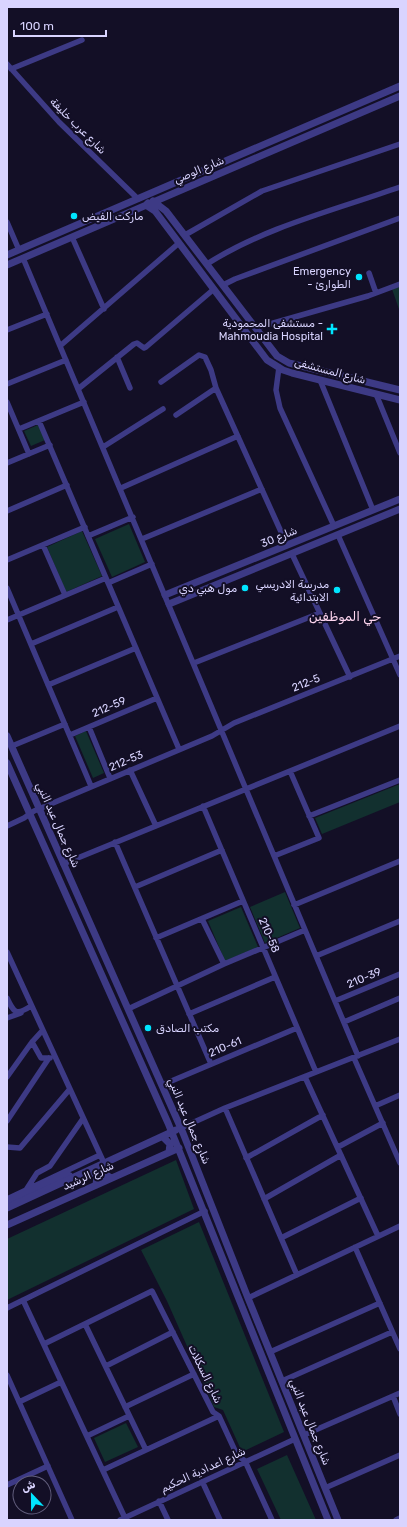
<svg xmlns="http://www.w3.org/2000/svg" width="407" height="1527" viewBox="0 0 407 1527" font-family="Rubik,Cairo,sans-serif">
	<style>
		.green { fill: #12302f }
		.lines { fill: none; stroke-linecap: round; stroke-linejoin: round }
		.minor { stroke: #3d3a85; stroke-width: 5.5 }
		.tertiary { stroke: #3d3a85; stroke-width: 7 }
		.poi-dot { fill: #00e5ff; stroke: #130f26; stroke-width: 1.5 }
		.labels { text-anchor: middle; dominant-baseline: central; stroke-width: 4; stroke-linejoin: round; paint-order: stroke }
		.street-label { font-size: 11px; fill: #d9d4ff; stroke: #130f26 }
		.poi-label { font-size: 11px; fill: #d9d4ff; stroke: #130f26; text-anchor: end }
		.quarter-label { font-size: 13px; fill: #ffd6f0; stroke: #130f26 }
	</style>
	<rect width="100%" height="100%" fill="#130f26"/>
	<path class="green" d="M 400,286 L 400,312 L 392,289 Z
		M 38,425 L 45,440 L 31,446 L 24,431 Z
		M 129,524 L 145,562 L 112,577 L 95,539 Z
		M 82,531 L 102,576 L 66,592 L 47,547 Z
		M 86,731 L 104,773 L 93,778 L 75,736 Z
		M 400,784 L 400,802 L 322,834 L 315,818 Z
		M 285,892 L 300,928 L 265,943 L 250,907 Z
		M 241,907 L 258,947 L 225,961 L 208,921 Z
		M 176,1160 L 194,1209 L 7,1300 L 7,1239 Z
		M 199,1222 L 284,1432 L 242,1452 L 223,1410 L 214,1407 L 167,1301 L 141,1250 Z
		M 126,1423 L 138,1447 L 105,1462 L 94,1438 Z
		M 287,1455 L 316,1520 L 281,1520 L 257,1469 Z"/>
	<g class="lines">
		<path class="minor" d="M 7,64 L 59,122 L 138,199
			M 11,69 L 82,40
			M 7,222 L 19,250
			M 185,235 L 262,191 L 400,144
			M 72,237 L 104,309
			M 23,258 L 358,1056
			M 207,264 C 265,227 335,210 400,187
			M 369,273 L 376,293
			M 223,285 L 235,279 L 400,218
			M 256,328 L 368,296 L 400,284
			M 7,330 L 47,314
			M 60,346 L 179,243
			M 117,357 L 130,388
			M 279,367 L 276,390 L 280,408 L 334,526
			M 320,380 L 373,510
			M 161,382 L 199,355 L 205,357 L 211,370 L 216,388 L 287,545
			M 7,384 L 66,360
			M 78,389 L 134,344 L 137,343 L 144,348 L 146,347 L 214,289
			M 376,394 L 400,453
			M 7,402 L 29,454
			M 176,415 L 216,388
			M 39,421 L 179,749
			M 19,429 L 84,402
			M 103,447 L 163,409
			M 7,463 L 50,445
			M 121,488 L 238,436
			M 7,511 L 67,485
			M 338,535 L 400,675
			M 88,536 L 133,517
			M 142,539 L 262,489
			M 43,545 L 65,595
			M 292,554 L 350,677
			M 7,560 L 85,527
			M 108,583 L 152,564
			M 7,588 L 91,786
			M 7,620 L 106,578
			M 31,644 L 118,607
			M 194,663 L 320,613
			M 48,685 L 136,648
			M 89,727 L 110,778
			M 70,735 L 157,698
			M 12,746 L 65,724
			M 130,770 L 156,826
			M 203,806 L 316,1072
			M 309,816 L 400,780
			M 7,826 L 24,818 L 34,811 L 212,736 L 234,723 L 400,656
			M 115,842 L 211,1064
			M 274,856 L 319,838 L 290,771
			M 63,864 L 400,726
			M 135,887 L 222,850
			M 294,905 L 400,861
			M 202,919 L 224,964
			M 156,938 L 243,901
			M 7,952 L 104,1163
			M 316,956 L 400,921
			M 7,998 C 14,1013 16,1016 31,1006
			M 335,1001 L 400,974
			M 128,1009 L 224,964 L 305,930
			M 189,1014 L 275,977
			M 7,1018 L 21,1013
			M 344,1022 L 400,998
			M 42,1031 L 32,1042 L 41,1058 L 50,1058
			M 354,1058 L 400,1163
			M 7,1077 L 32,1042
			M 305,1077 L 378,1236
			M 162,1085 L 297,1028
			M 375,1106 L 400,1095
			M 225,1108 L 297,1275
			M 7,1121 L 49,1058
			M 181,1128 L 225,1108 L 400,1039
			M 7,1147 L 20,1148 L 69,1090
			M 338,1147 L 383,1123
			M 246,1158 L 323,1115
			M 26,1190 L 37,1173 L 50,1166 L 82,1120
			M 7,1199 L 100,1155
			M 264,1199 L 341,1155
			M 7,1204 L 70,1175
			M 281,1238 L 361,1198
			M 355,1247 L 400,1349
			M 248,1298 L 400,1226
			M 23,1300 L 125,1518
			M 7,1308 L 205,1211
			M 85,1324 L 146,1450
			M 44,1344 L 152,1291 L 213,1412 L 219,1416 L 237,1455 L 245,1461 L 272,1520
			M 270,1352 L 380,1303
			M 106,1366 L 173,1332
			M 7,1375 L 72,1520
			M 282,1381 L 392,1332
			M 393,1396 L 400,1414
			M 19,1402 L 61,1382
			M 125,1407 L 194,1374
			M 304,1435 L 400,1393
			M 87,1436 L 129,1416
			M 103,1470 L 219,1416
			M 202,1481 L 220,1520
			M 7,1485 L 48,1466
			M 325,1488 L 400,1455
			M 159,1501 L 168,1520
			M 120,1520 L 295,1439
			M 396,1520 L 400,1518"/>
		<path class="tertiary" d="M 153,201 L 166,211 L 277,356 L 289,363 L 400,390
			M 148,203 L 146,205 L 155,211 L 267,360 L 283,370 L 292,373 L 400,400
			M 7,255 L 400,86
			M 7,265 L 400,96
			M 165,595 L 400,499
			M 169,604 L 400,509
			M 7,736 L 183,1133 L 248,1298 L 338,1520
			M 7,763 L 168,1123 L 328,1520
			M 163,1137 L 170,1144 L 169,1152
			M 105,1163 L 104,1173 L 111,1178
			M 90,1170 L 97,1176 L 96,1185
			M 7,1208 L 176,1130
			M 7,1225 L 179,1148"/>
	</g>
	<g class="poi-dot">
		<circle cx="74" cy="216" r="4"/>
		<circle cx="359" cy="277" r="4"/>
		<path d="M330 323h4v4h4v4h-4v4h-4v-4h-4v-4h4z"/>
		<circle cx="245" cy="588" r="4"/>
		<circle cx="337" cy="590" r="4"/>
		<circle cx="148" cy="1028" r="4"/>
	</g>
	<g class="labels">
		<g class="street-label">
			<text transform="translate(78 126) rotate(45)">شارع عرب خليفة</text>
			<text transform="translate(199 170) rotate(-23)">شارع الوصي</text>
			<text transform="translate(330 371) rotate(15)">شارع المستشفى</text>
			<text transform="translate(279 537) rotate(-22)">شارع 30</text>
			<text transform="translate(306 683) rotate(-22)">212-5</text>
			<text transform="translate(109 707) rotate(-23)">212-59</text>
			<text transform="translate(126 761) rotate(-23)">212-53</text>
			<text transform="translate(58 825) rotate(66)">شارع جمال عبد النبي</text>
			<text transform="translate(269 935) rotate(67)">210-58</text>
			<text transform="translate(364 978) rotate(-23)">210-39</text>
			<text transform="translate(225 1047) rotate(-23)">210-61</text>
			<text transform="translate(189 1121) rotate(67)">شارع جمال عبد النبي</text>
			<text transform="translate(88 1176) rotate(-24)">شارع الرشيد</text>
			<text transform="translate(205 1374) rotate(64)">شارع السكلات</text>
			<text transform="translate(310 1422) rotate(68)">شارع جمال عبد النبي</text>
			<text transform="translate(203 1470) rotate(-25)">شارع اعدادية الحكيم</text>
		</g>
		<g class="poi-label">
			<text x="82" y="216" text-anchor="start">ماركت الفيض</text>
			<text x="351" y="271">Emergency<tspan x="351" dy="13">- الطوارئ</tspan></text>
			<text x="323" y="323">مستشفى المحمودية -<tspan x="323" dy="13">Mahmoudia Hospital</tspan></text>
			<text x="329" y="584">مدرسة الادريسي<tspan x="329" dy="13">الابتدائية</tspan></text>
			<text x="237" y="588">مول هبي دي</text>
			<text x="156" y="1028" text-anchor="start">مكتب الصادق</text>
		</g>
		<g class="quarter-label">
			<text x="345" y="616">حي الموظفين</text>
		</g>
	</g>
	<rect width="407" height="1527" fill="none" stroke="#d9d4ff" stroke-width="16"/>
	<g transform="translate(32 1495) rotate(338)"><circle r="19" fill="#130f26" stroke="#625e7d"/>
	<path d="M0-3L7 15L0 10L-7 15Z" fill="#00e5ff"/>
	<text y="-6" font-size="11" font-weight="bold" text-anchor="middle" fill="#d9d4ff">ش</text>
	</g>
	<path d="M14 30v6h92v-6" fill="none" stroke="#d9d4ff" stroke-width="2"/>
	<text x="20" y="30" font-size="12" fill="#d9d4ff" stroke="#130f26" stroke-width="3" paint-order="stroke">100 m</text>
</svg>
